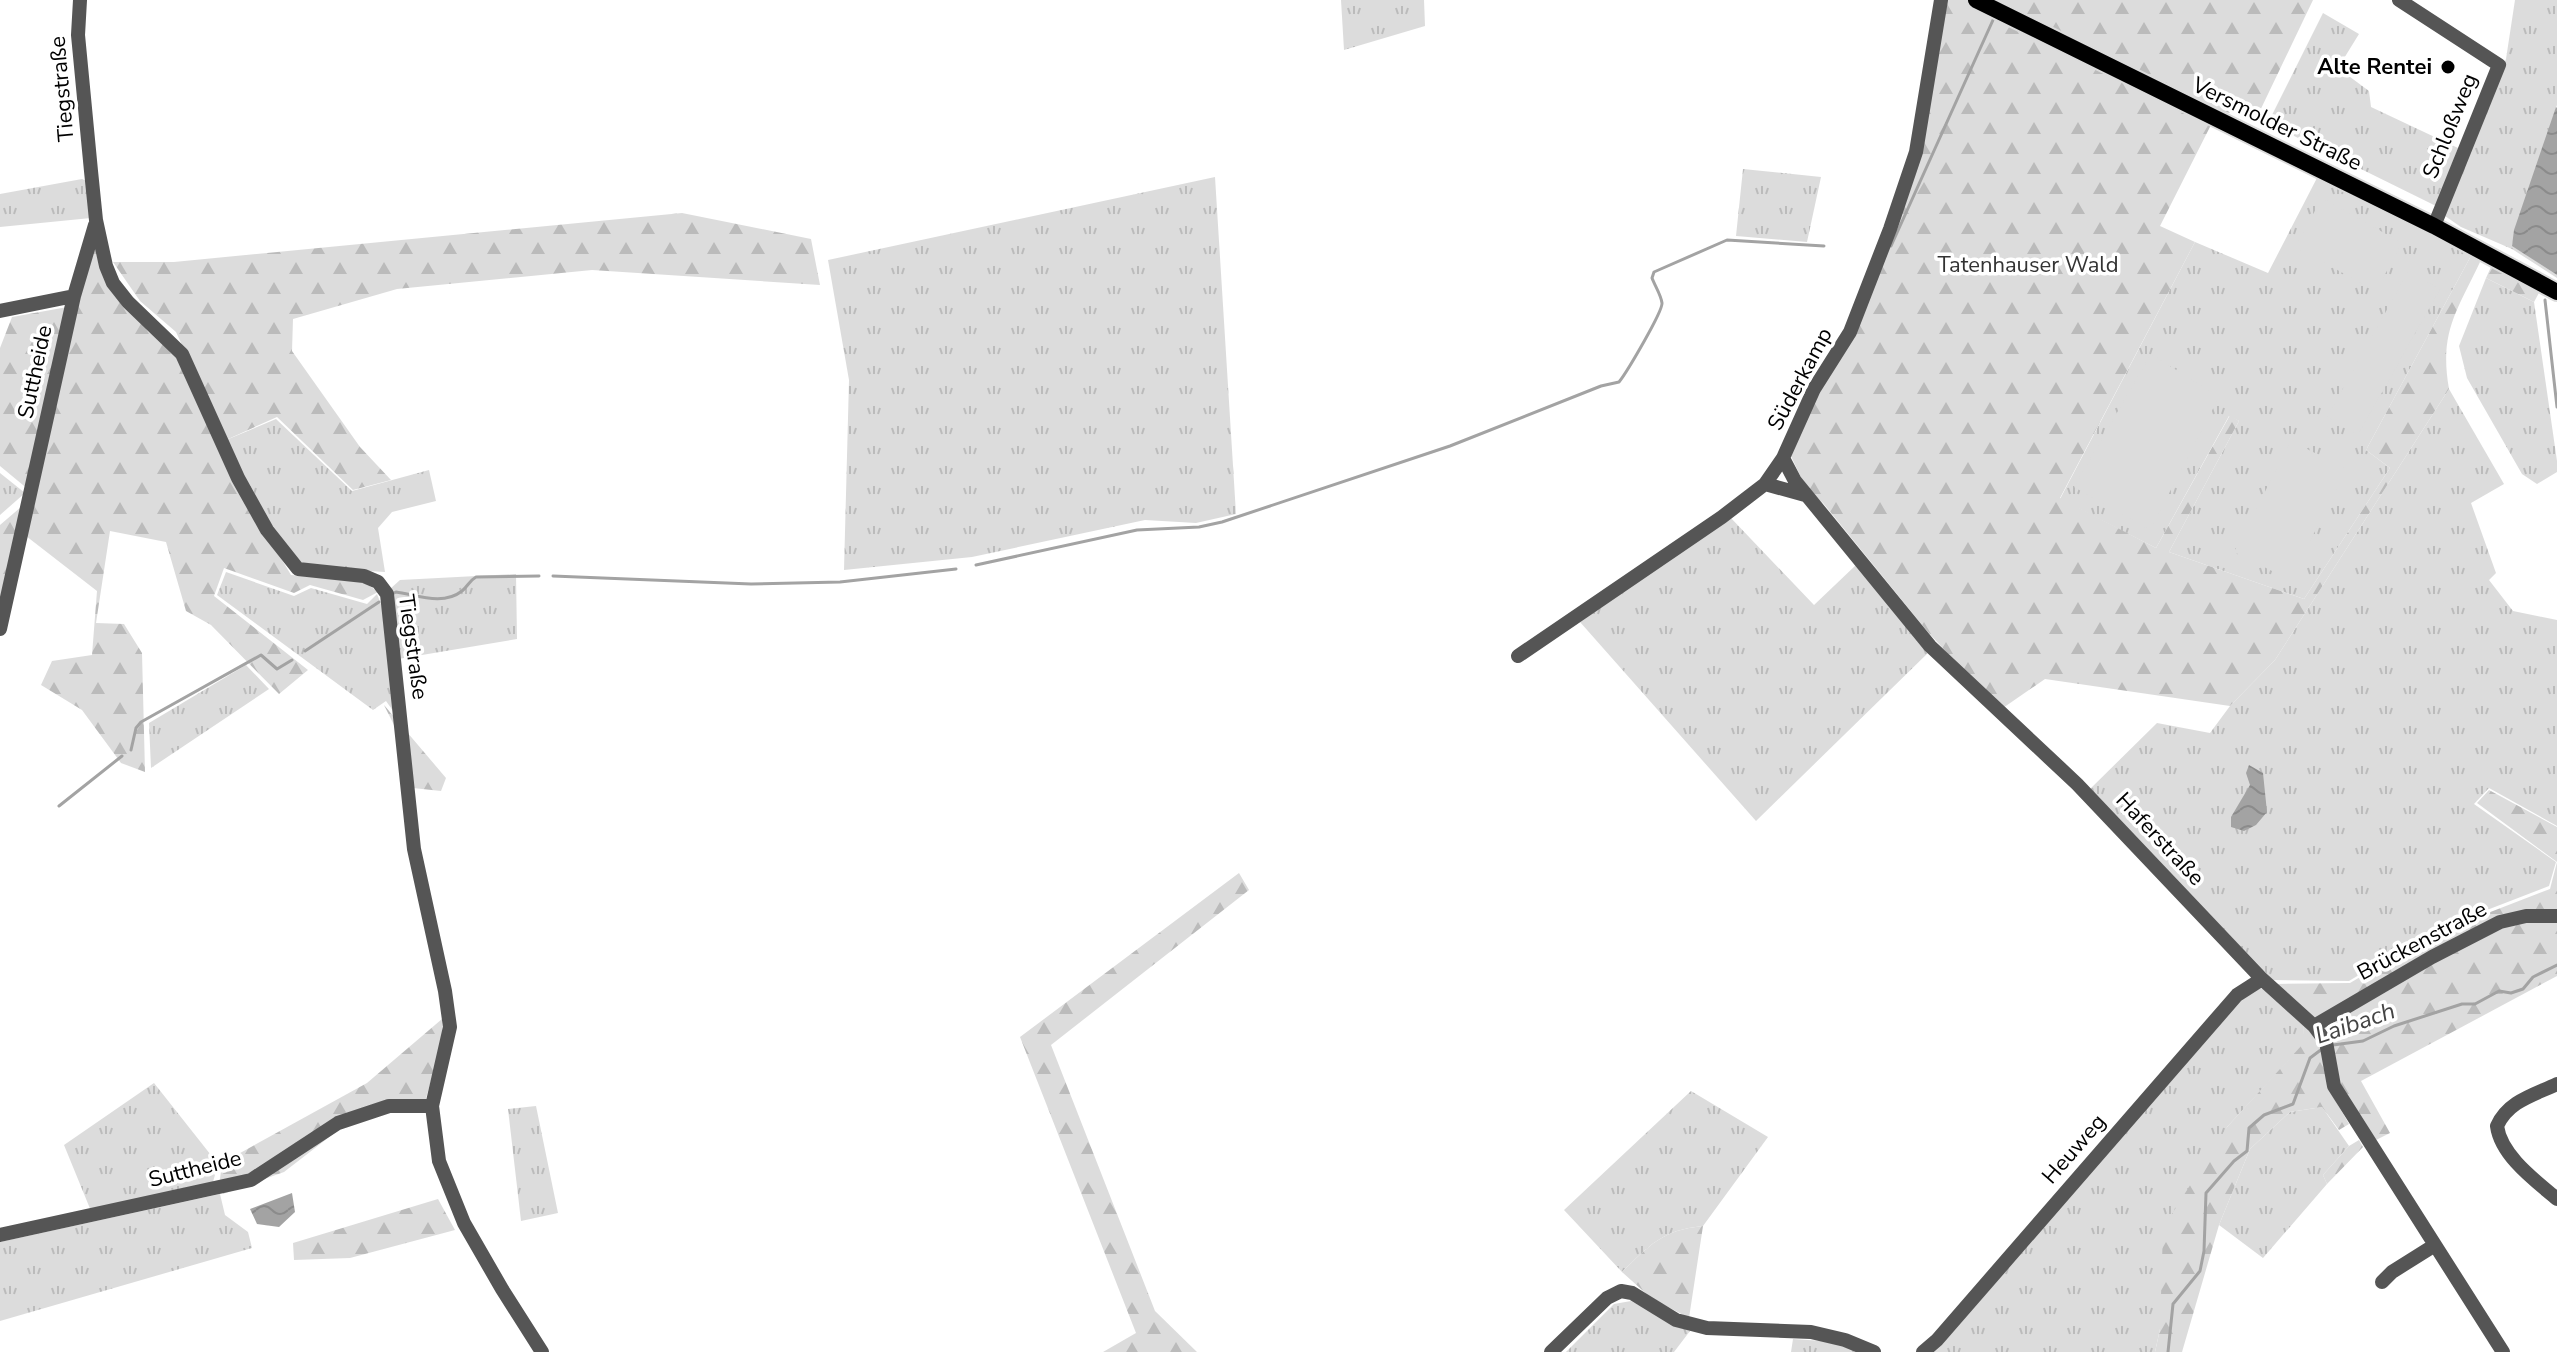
<svg xmlns="http://www.w3.org/2000/svg" width="2557" height="1352" viewBox="0 0 2557 1352" font-family="'Nunito Sans',sans-serif">
	<style>
		.grass { fill: url(#grass-tufts) }
		.forest { fill: url(#forest-firs) }
		.pitch { fill: #dcdcdc }
		.water { fill: url(#water-waves) }
		.lines { fill: none; stroke-linecap: round; stroke-linejoin: round }
		.stream { stroke: #a3a3a3; stroke-width: 3 }
		.major-casing { stroke: #dbdbdb; stroke-width: 20 }
		.minor { stroke: #555; stroke-width: 14 }
		.major { stroke: #000; stroke-width: 16 }
		.poi-dot { fill: #000; stroke: #fff; stroke-width: 3 }
		.labels { text-anchor: middle; dominant-baseline: central; stroke-width: 7; stroke-linejoin: round; paint-order: stroke }
		.poi-label { font-size: 22px; font-weight: bold; fill: #000; stroke: #fff; text-anchor: end }
		.street-label { font-size: 22px; fill: #000; stroke: #fff }
		.park-label { font-size: 22px; fill: #333; stroke: #fff }
		.water-label { font-size: 24px; font-style: italic; fill: #444; stroke: #fff }
	</style>
	<defs>
		<pattern id="grass-tufts" width="24" height="20" patternUnits="userSpaceOnUse" patternTransform="scale(2)"><rect width="24" height="20" fill="#dcdcdc"/><path d="M3 7l-1-3M5 7V3M7 7l1-3M15 17l-1-3M17 17v-4M19 17l1-3" fill="none" stroke="#bbb"/></pattern>
		<pattern id="forest-firs" width="22" height="20" patternUnits="userSpaceOnUse" patternTransform="scale(2)"><rect width="22" height="20" fill="#dcdcdc"/><path d="M5 1l3.5 6h-7zM16 11l3.5 6h-7z" fill="#bbb"/></pattern>
		<pattern id="water-waves" width="16" height="10" patternUnits="userSpaceOnUse" patternTransform="scale(2)"><rect width="16" height="10" fill="#a3a3a3"/><path d="M0 5q4-4 8 0t8 0" fill="none" stroke="#8b8b8b"/></pattern>
	</defs>
	<rect width="100%" height="100%" fill="#fff"/>
	<path class="grass" d="M 1341,0 L 1424,0 L 1425,26 L 1344,50 Z
		M 2515,0 L 2557,0 L 2557,105 L 2512,245 L 2557,275 L 2557,278 L 2512,249 L 2461,227 L 2445,216 L 2506,59 Z
		M 2323,13 L 2359,34 L 2338,68 L 2369,91 L 2371,107 L 2458,148 L 2436,206 L 2268,123 Z
		M 1743,169 L 1821,177 L 1807,242 L 1736,236 Z
		M 2318,176 L 2472,254 L 2366,450 L 2390,468 L 2304,599 L 2169,552 L 2239,421 L 2229,416 L 2156,548 L 2060,499 L 2195,242 L 2268,273 Z
		M 1215,177 L 1236,514 L 1196,523 L 1145,520 L 972,557 L 844,570 L 849,380 L 828,260 Z
		M 82,179 L 89,182 L 91,218 L 0,227 L 0,194 Z
		M 2486,278 L 2534,302 L 2557,461 L 2557,472 L 2537,484 L 2522,474 L 2467,378 L 2459,346 Z
		M 2449,389 L 2504,484 L 2471,503 L 2496,573 L 2489,580 L 2513,611 L 2557,620 L 2557,826 L 2489,788 L 2474,804 L 2556,862 L 2549,886 L 2430,932 L 2349,981 L 2273,980 L 2089,790 L 2157,723 L 2210,733 L 2230,706 L 2275,660 Z
		M 276,419 L 352,491 L 429,470 L 436,501 L 392,512 L 378,528 L 385,572 L 301,567 L 269,527 L 226,440 Z
		M 0,473 L 25,493 L 0,515 Z
		M 1730,517 L 1814,605 L 1856,565 L 1930,651 L 1756,821 L 1580,622 Z
		M 226,572 L 294,596 L 311,588 L 367,604 L 377,594 L 384,612 L 396,715 L 386,701 L 373,710 L 217,595 Z
		M 516,574 L 517,639 L 398,659 L 390,589 L 400,580 Z
		M 246,665 L 269,689 L 151,768 L 149,723 Z
		M 2254,988 L 2267,989 L 2304,1024 L 2303,1045 L 2227,1127 L 2160,1329 L 2155,1352 L 1932,1352 L 2240,998 Z
		M 154,1083 L 218,1164 L 213,1182 L 91,1211 L 64,1145 Z
		M 1691,1091 L 1768,1137 L 1703,1226 C 1662,1230 1650,1245 1622,1272 L 1564,1210 Z
		M 536,1106 L 558,1213 L 521,1221 L 508,1109 Z
		M 2322,1107 L 2349,1146 L 2323,1175 L 2327,1184 L 2263,1258 L 2219,1225 L 2250,1149 L 2290,1112 Z
		M 220,1194 L 225,1215 L 248,1232 L 252,1248 L 0,1321 L 0,1242 Z
		M 1631,1301 L 1690,1331 L 1674,1352 L 1566,1352 L 1614,1304 Z
		M 1793,1339 L 1838,1342 L 1865,1352 L 1791,1352 Z"/>
	<path class="forest" d="M 1947,0 L 2313,0 L 2257,117 L 2218,111 L 2160,226 L 2195,242 L 2060,498 L 2156,548 L 2230,415 L 2239,421 L 2169,552 L 2304,599 L 2390,468 L 2366,450 L 2472,254 L 2480,262 C 2457,311 2439,332 2449,389 L 2275,660 L 2230,706 L 2045,679 L 2000,710 L 1927,631 L 1823,503 L 1806,488 L 1790,454 L 1818,388 L 1882,266 Z
		M 682,213 L 811,239 L 820,285 L 592,270 L 397,289 L 293,319 L 292,351 L 360,447 L 391,480 L 353,490 L 277,417 L 226,440 L 176,332 L 140,301 L 113,262 L 174,262 Z
		M 96,243 L 103,266 L 170,340 L 234,480 L 291,575 L 363,581 L 378,592 L 363,600 L 310,585 L 294,593 L 224,568 L 214,596 L 308,670 L 279,694 L 211,625 L 186,611 L 166,542 L 110,531 L 96,623 L 124,624 L 142,653 L 145,772 L 121,763 L 82,710 L 41,685 L 52,661 L 92,655 L 97,591 L 17,529 L 0,604 L 0,525 L 35,495 L 0,466 L 0,348 L 12,317 L 73,306 Z
		M 2491,267 L 2540,291 L 2534,302 L 2486,278 Z
		M 384,705 L 446,778 L 441,791 L 413,788 L 409,746 L 394,725 Z
		M 2489,790 L 2557,827 L 2557,976 L 2361,1081 L 2390,1133 L 2374,1141 L 2340,1085 L 2331,1038 L 2326,1029 L 2274,984 L 2350,983 L 2431,935 L 2550,889 L 2557,862 L 2477,803 Z
		M 1239,873 L 1249,890 L 1051,1045 L 1155,1311 L 1197,1352 L 1103,1352 L 1136,1333 L 1020,1037 Z
		M 442,1019 L 443,1037 L 425,1102 L 350,1121 L 284,1172 L 223,1194 L 220,1179 L 222,1163 L 367,1083 Z
		M 2304,1024 L 2320,1045 L 2328,1088 L 2349,1124 L 2339,1130 L 2322,1107 L 2290,1112 L 2250,1149 L 2219,1225 L 2182,1352 L 2155,1352 L 2160,1329 L 2163,1228 L 2227,1127 L 2302,1045 Z
		M 2359,1140 L 2363,1147 L 2327,1184 L 2323,1175 L 2349,1146 Z
		M 438,1199 L 455,1230 L 350,1258 L 294,1260 L 293,1243 Z
		M 1703,1226 L 1689,1318 L 1651,1298 L 1622,1272 C 1650,1245 1662,1230 1703,1226 Z"/>
	<path class="pitch" d="M 2322,198 L 2402,243 L 2376,291 L 2295,247 Z
		M 2408,272 L 2440,289 L 2358,435 L 2327,417 Z
		M 2151,354 L 2219,397 L 2150,530 L 2074,487 Z
		M 2291,441 L 2347,469 L 2290,580 L 2234,552 Z"/>
	<path class="water" d="M 2556,107 L 2557,108 L 2557,275 L 2512,246 L 2514,230 Z
		M 2249,765 L 2263,773 L 2267,812 L 2256,825 L 2244,831 L 2231,827 L 2231,817 L 2250,785 L 2246,773 Z
		M 292,1193 L 295,1212 L 279,1227 L 257,1224 L 250,1209 Z"/>
	<g class="lines">
		<path class="stream" d="M 1891,246 L 1993,20
			M 2545,300 L 2557,407
			M 976,565 L 1137,530 L 1199,527 L 1222,522 L 1450,446 L 1601,386 L 1619,382 C 1627,372 1663,311 1662,303 C 1661,295 1655,286 1652,278 L 1654,272 L 1727,240 L 1824,246
			M 553,576 L 751,584 L 840,582 L 956,569
			M 392,594 L 396,592 C 417,595 443,606 462,591 C 468,586 469,581 476,577 L 539,576
			M 305,651 L 379,602
			M 131,750 L 136,728 L 141,722 L 261,655 L 277,669 L 292,660
			M 59,806 L 122,756
			M 2333,1045 L 2363,1041 L 2394,1026 L 2462,1004 L 2475,1004 L 2499,991 L 2511,993 L 2523,989 L 2533,977 L 2557,965
			M 2168,1352 L 2173,1304 L 2200,1271 L 2204,1251 L 2206,1193 L 2234,1161 L 2247,1151 L 2249,1128 L 2264,1115 L 2293,1104 L 2310,1058 L 2322,1049"/>
		<g class="major-casing">
			<path id="major" d="M 1976,0 L 2434,226 L 2557,292"/>
		</g>
		<path class="minor" d="M 80,0 L 78,35 L 91,171 L 96,220 L 106,266 L 113,283 L 128,302 L 182,354 L 238,478 L 267,530 L 298,569 L 364,576 L 378,582 L 387,594 L 414,849 L 445,991 L 450,1027 L 432,1106 L 439,1161 L 464,1223 L 502,1289 L 542,1352
			M 2399,0 L 2499,65 L 2434,226
			M 0,311 L 74,296
			M 1783,458 L 1795,481 L 1930,646 L 2077,784 L 2262,979 L 2314,1026 L 2326,1042 L 2334,1086 L 2503,1352
			M 1765,484 L 1805,495
			M 0,629 L 74,296 L 95,225
			M 1518,656 L 1722,517 L 1765,484 L 1783,458 L 1814,389 L 1850,332 L 1890,229 L 1916,152 L 1941,0
			M 2314,1026 L 2432,957 L 2500,922 L 2526,916 L 2557,916
			M 2557,1084 C 2534,1095 2508,1101 2497,1126 C 2501,1156 2536,1181 2557,1199
			M 0,1235 L 251,1180 L 338,1123 L 389,1106 L 432,1106
			M 2382,1282 L 2392,1272 L 2435,1245
			M 1551,1352 L 1607,1298 L 1621,1291 L 1632,1293 L 1676,1320 L 1707,1328 L 1811,1332 L 1845,1340 L 1874,1352
			M 1923,1352 L 1937,1340 L 2237,995 L 2262,979"/>
		<use href="#major" class="major"/>
	</g>
	<circle class="poi-dot" cx="2448" cy="67" r="8"/>
	<g class="labels">
		<g class="poi-label">
			<text x="2432" y="67">Alte Rentei</text>
		</g>
		<g class="street-label">
			<text transform="translate(62 89) rotate(-95)">Tiegstraße</text>
			<text transform="translate(2277 124) rotate(26)">Versmolder Straße</text>
			<text transform="translate(2450 126) rotate(-68)">Schloßweg</text>
			<text transform="translate(35 372) rotate(-78)">Suttheide</text>
			<text transform="translate(1800 379) rotate(-62)">Süderkamp</text>
			<text transform="translate(413 647) rotate(82)">Tiegstraße</text>
			<text transform="translate(2160 839) rotate(47)">Haferstraße</text>
			<text transform="translate(2422 941) rotate(-28)">Brückenstraße</text>
			<text transform="translate(2074 1149) rotate(-49)">Heuweg</text>
			<text transform="translate(195 1169) rotate(-14)">Suttheide</text>
		</g>
		<g class="park-label">
			<text x="2028" y="265">Tatenhauser Wald</text>
		</g>
		<g class="water-label">
			<text transform="translate(2355 1023) rotate(-19)">Laibach</text>
		</g>
	</g>
</svg>
